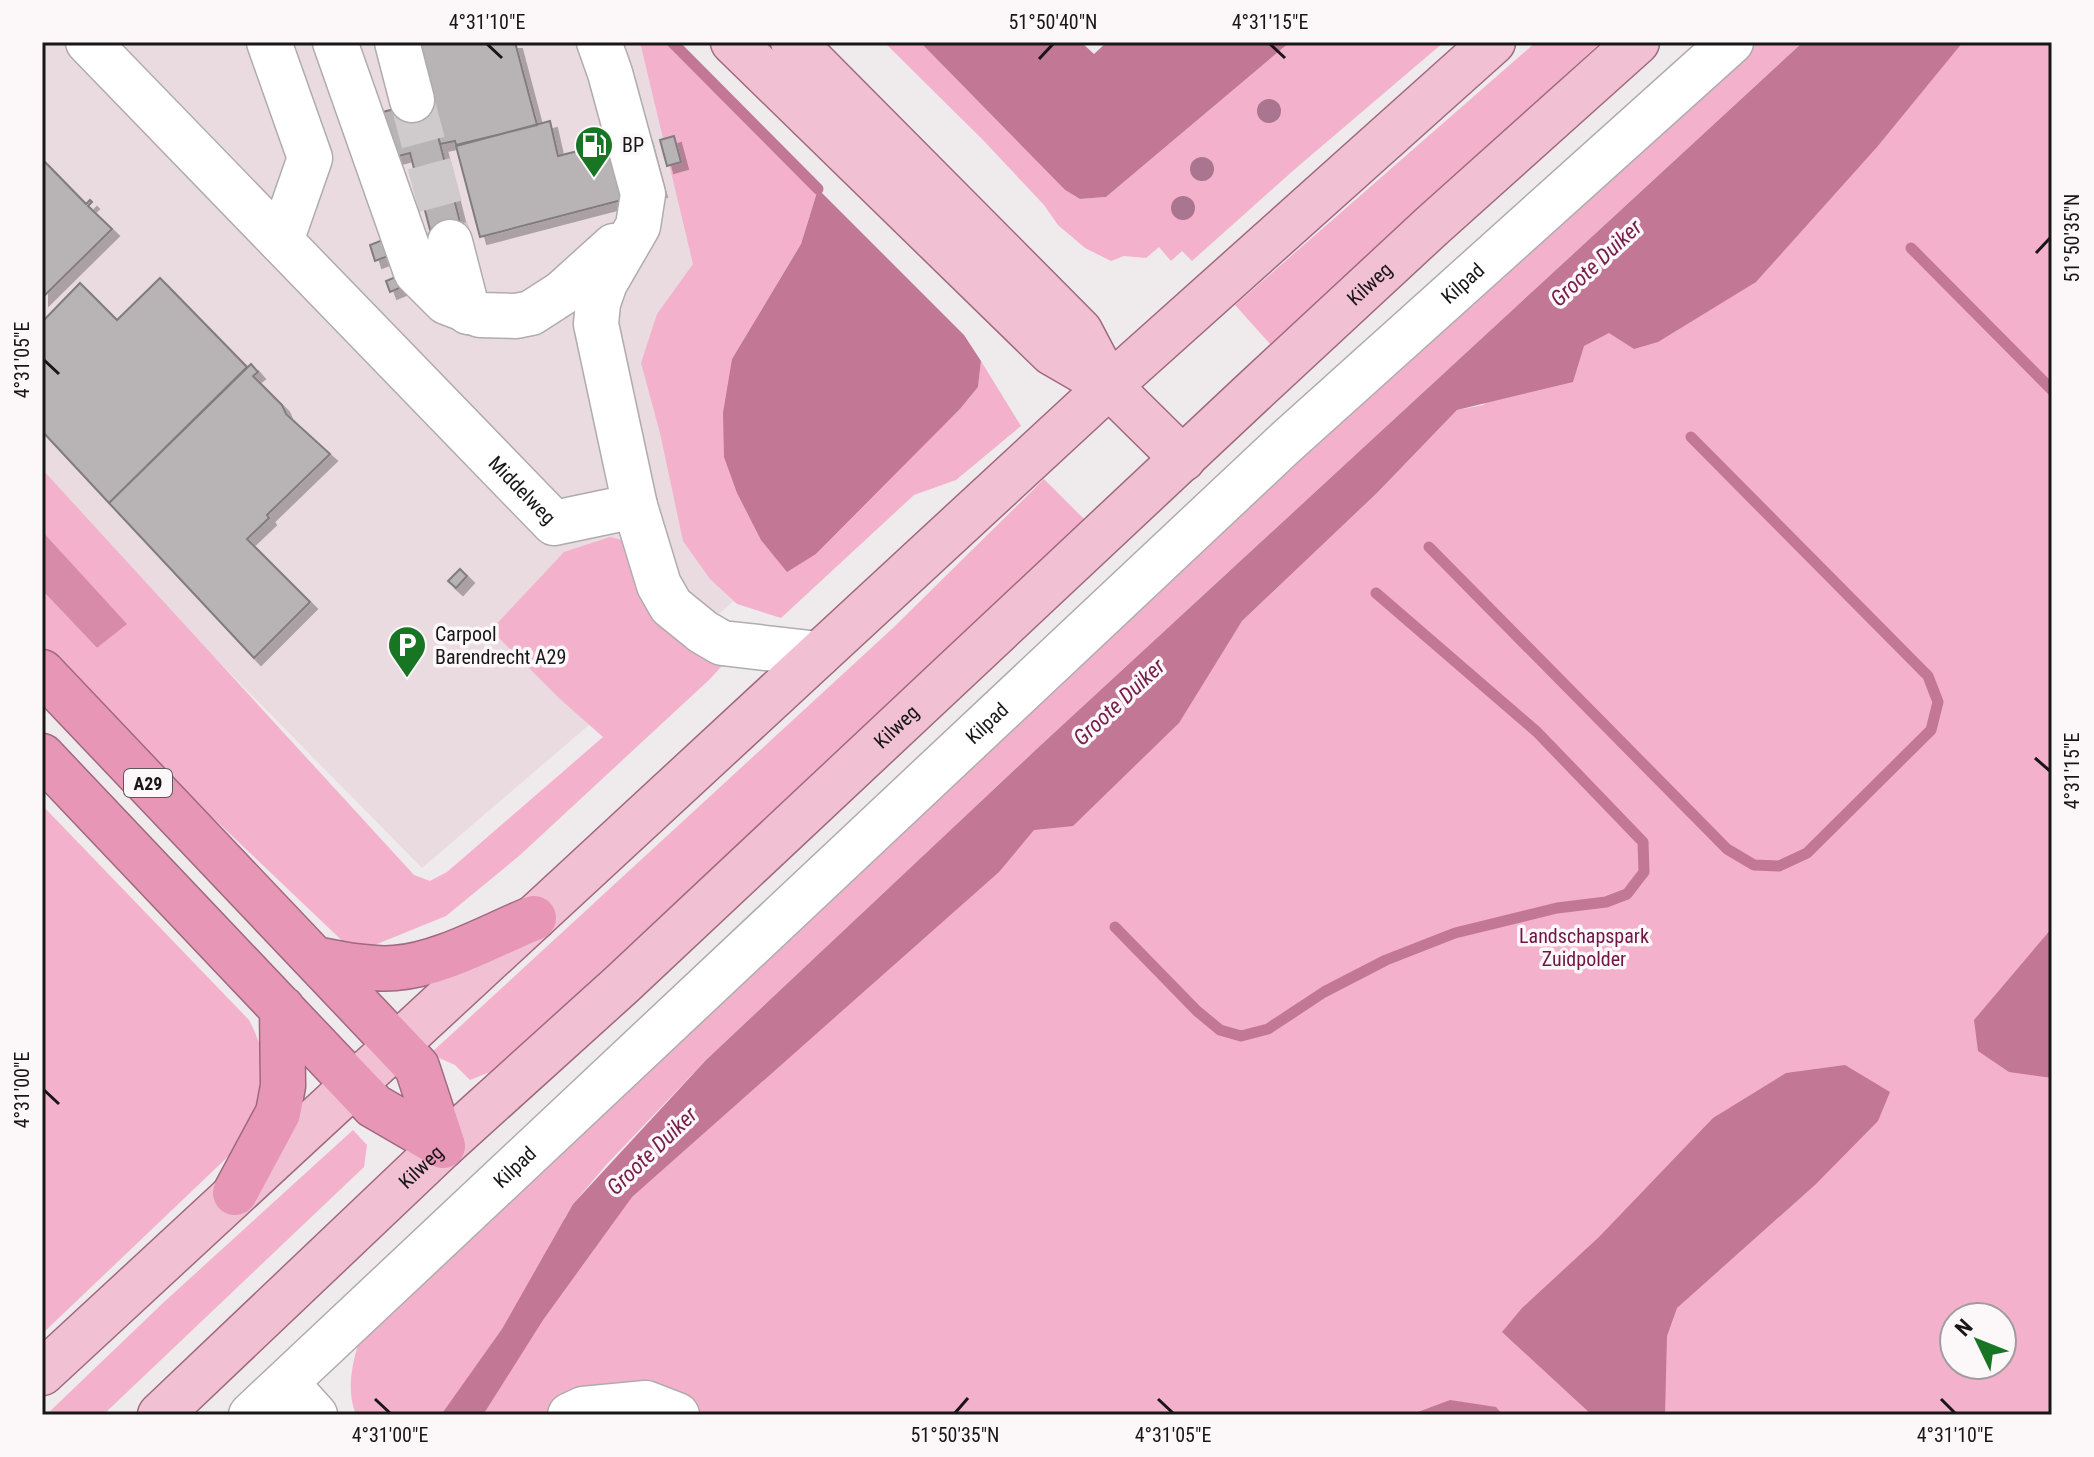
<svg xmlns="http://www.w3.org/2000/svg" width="2094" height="1457" viewBox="0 0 2094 1457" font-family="'Roboto Condensed',sans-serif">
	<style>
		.built { fill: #e9dbe0 }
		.green { fill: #f4b1cb; fill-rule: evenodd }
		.forest { fill: #d88ba9 }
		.water { fill: #c27795 }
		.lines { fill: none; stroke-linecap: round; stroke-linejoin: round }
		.stream { stroke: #c27795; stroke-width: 11 }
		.building { fill: #b8b3b5; stroke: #817d7f; stroke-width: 2; filter: url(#shadow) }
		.minor-tunnel { stroke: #cfcacb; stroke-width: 44; stroke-dasharray: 44 22; stroke-linecap: butt }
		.minor-casing { stroke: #b0acad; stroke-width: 47 }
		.major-casing { stroke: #9f697e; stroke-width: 47 }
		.highway-casing { stroke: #9f697e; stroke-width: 47 }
		.minor { stroke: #fff; stroke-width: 44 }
		.major { stroke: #f1c0d3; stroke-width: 44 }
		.highway { stroke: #e896b6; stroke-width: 44 }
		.tree { fill: #a9758f }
		.ticks { fill: none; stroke: #181617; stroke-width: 3 }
		.labels { text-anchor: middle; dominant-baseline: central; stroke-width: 7; stroke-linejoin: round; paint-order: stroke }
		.shield { fill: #fcf7f9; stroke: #5c5a5b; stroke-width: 2 }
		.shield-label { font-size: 18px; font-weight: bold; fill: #181617 }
		.poi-label { font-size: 20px; fill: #181617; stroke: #fcf7f9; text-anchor: start }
		.street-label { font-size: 20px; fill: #181617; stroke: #fcf7f9 }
		.park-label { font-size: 20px; fill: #701644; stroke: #fcf7f9 }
		.water-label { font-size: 22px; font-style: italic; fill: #771d4a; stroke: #fcf7f9 }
		.neatline { fill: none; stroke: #181617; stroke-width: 3 }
		.ticks-label { font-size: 20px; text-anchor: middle; fill: #181617 }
	</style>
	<defs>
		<filter id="shadow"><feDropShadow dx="7" dy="7" stdDeviation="0" flood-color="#0004"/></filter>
	</defs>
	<rect width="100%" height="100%" fill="#efeaeb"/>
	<path class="built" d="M 42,42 L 643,42 L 762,165 L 751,586 L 422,868 L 42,482 Z"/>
	<path class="green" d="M 640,42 L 672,42 L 818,189 L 801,244 L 732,359 L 787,571 L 816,554 L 960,409 L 978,387 L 981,361 L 1021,426 L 956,480 L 914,495 L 781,618 L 737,604 L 710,579 L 683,541 L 660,433 L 641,363 L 657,314 L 693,264 Z
		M 884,42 L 920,42 L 1065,190 L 1080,199 L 1106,197 L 1290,42 L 1444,42 L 1295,169 L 1192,261 L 1182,251 L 1171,261 L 1159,247 L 1146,258 L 1124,256 L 1111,261 L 1085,248 L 1058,225 L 1044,205 L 983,140 Z
		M 1536,42 L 1601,42 L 1271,345 L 1235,305 Z
		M 1750,42 L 1803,42 L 1042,744 L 706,1060 L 607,1164 L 573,1204 L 564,1219 L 1234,633 L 1242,621 L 1377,493 L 1457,410 L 1483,405 L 1908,42 L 2052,42 L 2052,1415 L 480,1415 L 447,1408 L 441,1415 L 356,1415 C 346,1390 352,1363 360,1339 L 887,839 ZM 1954,1317 L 2002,1317 L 2002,1365 L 1954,1365 Z
		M 42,469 L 414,875 L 430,881 L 447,872 L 603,737 L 560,699 L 491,630 L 564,552 L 610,537 L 626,541 L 729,658 L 710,679 L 519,856 L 446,916 L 355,953 L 123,732 L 42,647 L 42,590 L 97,648 L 126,624 L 42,531 Z
		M 1044,479 L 1085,520 L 495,1070 L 470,1080 L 455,1065 L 430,1054 L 894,627 Z
		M 42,805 L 249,1020 C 263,1047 273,1081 261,1111 C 257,1124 244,1137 237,1148 L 42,1334 Z
		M 353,1130 L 367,1145 L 364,1167 L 103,1415 L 46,1415 L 164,1302 Z"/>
	<path class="forest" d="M 42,531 L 127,624 L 97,648 L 42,590 Z"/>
	<path class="water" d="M 920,42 L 1081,42 L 1094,54 L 1107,42 L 1290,42 L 1106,197 L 1080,199 L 1065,190 Z
		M 1803,42 L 1963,42 L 1877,147 L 1756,282 L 1658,342 L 1634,349 L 1609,333 L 1584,346 L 1573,382 L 1457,410 L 1377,493 L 1242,621 L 1179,723 L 1073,826 L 1034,830 L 999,872 L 632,1197 L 543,1320 L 483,1415 L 441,1415 L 502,1329 L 573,1204 L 706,1060 L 1042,744 Z
		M 818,189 L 964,335 L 981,361 L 978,387 L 960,409 L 816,554 L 787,572 L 761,540 L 737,493 L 724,457 L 723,413 L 732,359 L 801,244 Z
		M 2052,928 L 2052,1078 L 2009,1072 L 1978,1051 L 1974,1020 Z
		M 1845,1065 L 1890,1092 L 1878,1121 L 1816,1184 L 1677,1308 L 1667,1336 L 1665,1415 L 1592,1415 L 1502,1332 L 1522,1308 L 1599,1237 L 1713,1118 L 1786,1073 Z
		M 1450,1400 L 1496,1407 L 1503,1415 L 1410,1415 Z"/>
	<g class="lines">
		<path class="stream" d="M 672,42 L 818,189
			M 1911,248 L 2052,390
			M 1429,547 L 1727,849 L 1754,865 L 1779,866 L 1807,853 L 1931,730 L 1938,702 L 1928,676 L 1691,437
			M 1115,927 L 1197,1011 L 1220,1030 L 1241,1036 L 1268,1029 L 1324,992 L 1386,960 L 1455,933 L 1557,908 L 1606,902 L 1627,894 L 1644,872 L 1643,842 L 1537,732 L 1376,593"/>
	</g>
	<path class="building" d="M 413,42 L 515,42 L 537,125 L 456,145 L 455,141 L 440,144 Z
		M 428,96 L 464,238 L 434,245 L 410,153 L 391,158 L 375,114 L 398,108 Z
		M 550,121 L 558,156 L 645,134 L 660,190 L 480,237 L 456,146 Z
		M 674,136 L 681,162 L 667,166 L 660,140 Z
		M 42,159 L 86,204 L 90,200 L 92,202 L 88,206 L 112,229 L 42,298 Z
		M 385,239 L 391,255 L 375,261 L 370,245 Z
		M 398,276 L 402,287 L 390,292 L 386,281 Z
		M 160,278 L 247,367 L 109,503 L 42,431 L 42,322 L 80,283 L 117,320 Z
		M 251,364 L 258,372 L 253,376 L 282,405 L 286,414 L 330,454 L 267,515 L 269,518 L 247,539 L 310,602 L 254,658 L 109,503 Z
		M 460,569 L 467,576 L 456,588 L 448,581 Z"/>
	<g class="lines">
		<path class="minor-tunnel" d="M 412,100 L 450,242"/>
		<g class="minor-casing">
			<g id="minor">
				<path id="s1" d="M 88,42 L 554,523 L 635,506"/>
				<path d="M 269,42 L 310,158 L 281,241"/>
				<path d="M 335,42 L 416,272 L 446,302 L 480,315 L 516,316 L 531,313 L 562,293 L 614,246"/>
				<path d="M 397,42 L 412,100"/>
				<path d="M 599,42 L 610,73 L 643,194 L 638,226 L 605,283 L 598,303 L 596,324 L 635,506 L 659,585 L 671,606 L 703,632 L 722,643 L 819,654"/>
				<path d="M 450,242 L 468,312"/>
				<path d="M 286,1383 L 315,1415"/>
				<path id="s2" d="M 251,1415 L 1283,445 L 1731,42"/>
				<path d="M 570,1415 L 583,1409 L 646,1403 L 677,1415"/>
			</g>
		</g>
		<g class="major-casing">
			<g id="major">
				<path d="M 733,42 L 1052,353 L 1109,386 L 1183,459"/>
				<path d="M 793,42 L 1080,331 L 1109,386"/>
				<path d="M 42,1373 L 1109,386 L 1493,42"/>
				<path id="s3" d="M 160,1415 L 443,1146 L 621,985 L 1253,392 L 1433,225 L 1637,42"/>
			</g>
		</g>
		<g class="highway-casing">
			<path id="highway" d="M 42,672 L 417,1067 L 443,1146
				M 42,756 L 374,1106 L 443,1146
				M 316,959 C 341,964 369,970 395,968 C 440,965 492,935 534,918
				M 235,1193 L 278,1113 L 283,1086 L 282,1008"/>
		</g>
		<use href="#minor" class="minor"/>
		<use href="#major" class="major"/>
		<use href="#highway" class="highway"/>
	</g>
	<g class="tree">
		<circle cx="1269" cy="111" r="12"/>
		<circle cx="1202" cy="169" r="12"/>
		<circle cx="1183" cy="208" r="12"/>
	</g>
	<path class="ticks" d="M 487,44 L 502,58M 1270,44 L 1285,58M 1039,59 L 1053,44M 2036,253 L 2050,238M 44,360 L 59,374M 2035,758 L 2050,771M 44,1090 L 59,1104M 375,1399 L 390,1413M 1158,1399 L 1173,1413M 1941,1399 L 1955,1413M 955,1413 L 968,1398"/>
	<defs>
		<g id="fuel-pin" transform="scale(2)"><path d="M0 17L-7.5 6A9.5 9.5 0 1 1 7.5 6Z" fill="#187524" stroke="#fcf7f9"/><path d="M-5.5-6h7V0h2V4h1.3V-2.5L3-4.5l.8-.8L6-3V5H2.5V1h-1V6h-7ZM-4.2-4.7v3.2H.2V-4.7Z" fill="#fff"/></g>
		<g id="parking-pin" transform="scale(2)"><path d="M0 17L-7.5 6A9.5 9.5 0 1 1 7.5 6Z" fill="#187524" stroke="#fcf7f9"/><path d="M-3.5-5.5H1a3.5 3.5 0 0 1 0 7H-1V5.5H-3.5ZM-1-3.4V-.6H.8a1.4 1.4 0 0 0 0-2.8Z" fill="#fff"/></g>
	</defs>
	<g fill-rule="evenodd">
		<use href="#fuel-pin" x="594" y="145"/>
		<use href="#parking-pin" x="407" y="645"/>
	</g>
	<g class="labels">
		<rect class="shield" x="124" y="769" width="48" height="28" rx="6"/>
		<g class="shield-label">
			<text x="148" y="783">A29</text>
		</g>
		<g class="poi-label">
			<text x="622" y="145">BP</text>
			<text x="435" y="634">Carpool<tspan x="435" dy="23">Barendrecht A29</tspan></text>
		</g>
		<g class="street-label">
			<text stroke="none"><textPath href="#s2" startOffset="1658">Kilpad</textPath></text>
			<text stroke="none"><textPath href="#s3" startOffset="1656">Kilweg</textPath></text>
			<text stroke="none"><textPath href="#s1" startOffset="624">Middelweg</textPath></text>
			<text stroke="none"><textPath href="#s2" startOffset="1010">Kilpad</textPath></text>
			<text stroke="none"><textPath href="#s3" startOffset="1008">Kilweg</textPath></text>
			<text stroke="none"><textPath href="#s3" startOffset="360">Kilweg</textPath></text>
			<text stroke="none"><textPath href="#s2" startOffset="362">Kilpad</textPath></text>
		</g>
		<g class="park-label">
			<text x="1584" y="936">Landschapspark<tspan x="1584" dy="23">Zuidpolder</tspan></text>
		</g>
		<g class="water-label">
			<text transform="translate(1596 263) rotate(-43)">Groote Duiker</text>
			<text transform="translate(1119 702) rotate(-43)">Groote Duiker</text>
			<text transform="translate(652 1151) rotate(-44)">Groote Duiker</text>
		</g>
	</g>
	<rect width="2094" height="1457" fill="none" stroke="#fcf7f9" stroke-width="88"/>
	<g transform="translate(1978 1341) rotate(313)"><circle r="38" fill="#fcf7f9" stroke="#a19d9f" stroke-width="2"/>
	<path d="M0-6L14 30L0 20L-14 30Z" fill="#187524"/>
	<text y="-12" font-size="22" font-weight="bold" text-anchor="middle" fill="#181617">N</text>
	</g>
	<rect x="44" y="44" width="2006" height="1369" class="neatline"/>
	<g class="ticks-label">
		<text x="487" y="29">4°31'10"E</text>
		<text x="1053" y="29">51°50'40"N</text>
		<text x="1270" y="29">4°31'15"E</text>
		<text transform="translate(2072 238) rotate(-90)" y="7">51°50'35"N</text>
		<text transform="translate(22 360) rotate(-90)" y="7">4°31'05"E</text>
		<text transform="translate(2072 771) rotate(-90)" y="7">4°31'15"E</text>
		<text transform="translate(22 1090) rotate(-90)" y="7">4°31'00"E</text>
		<text x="390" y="1442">4°31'00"E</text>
		<text x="955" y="1442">51°50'35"N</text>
		<text x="1173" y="1442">4°31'05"E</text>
		<text x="1955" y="1442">4°31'10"E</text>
	</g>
</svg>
